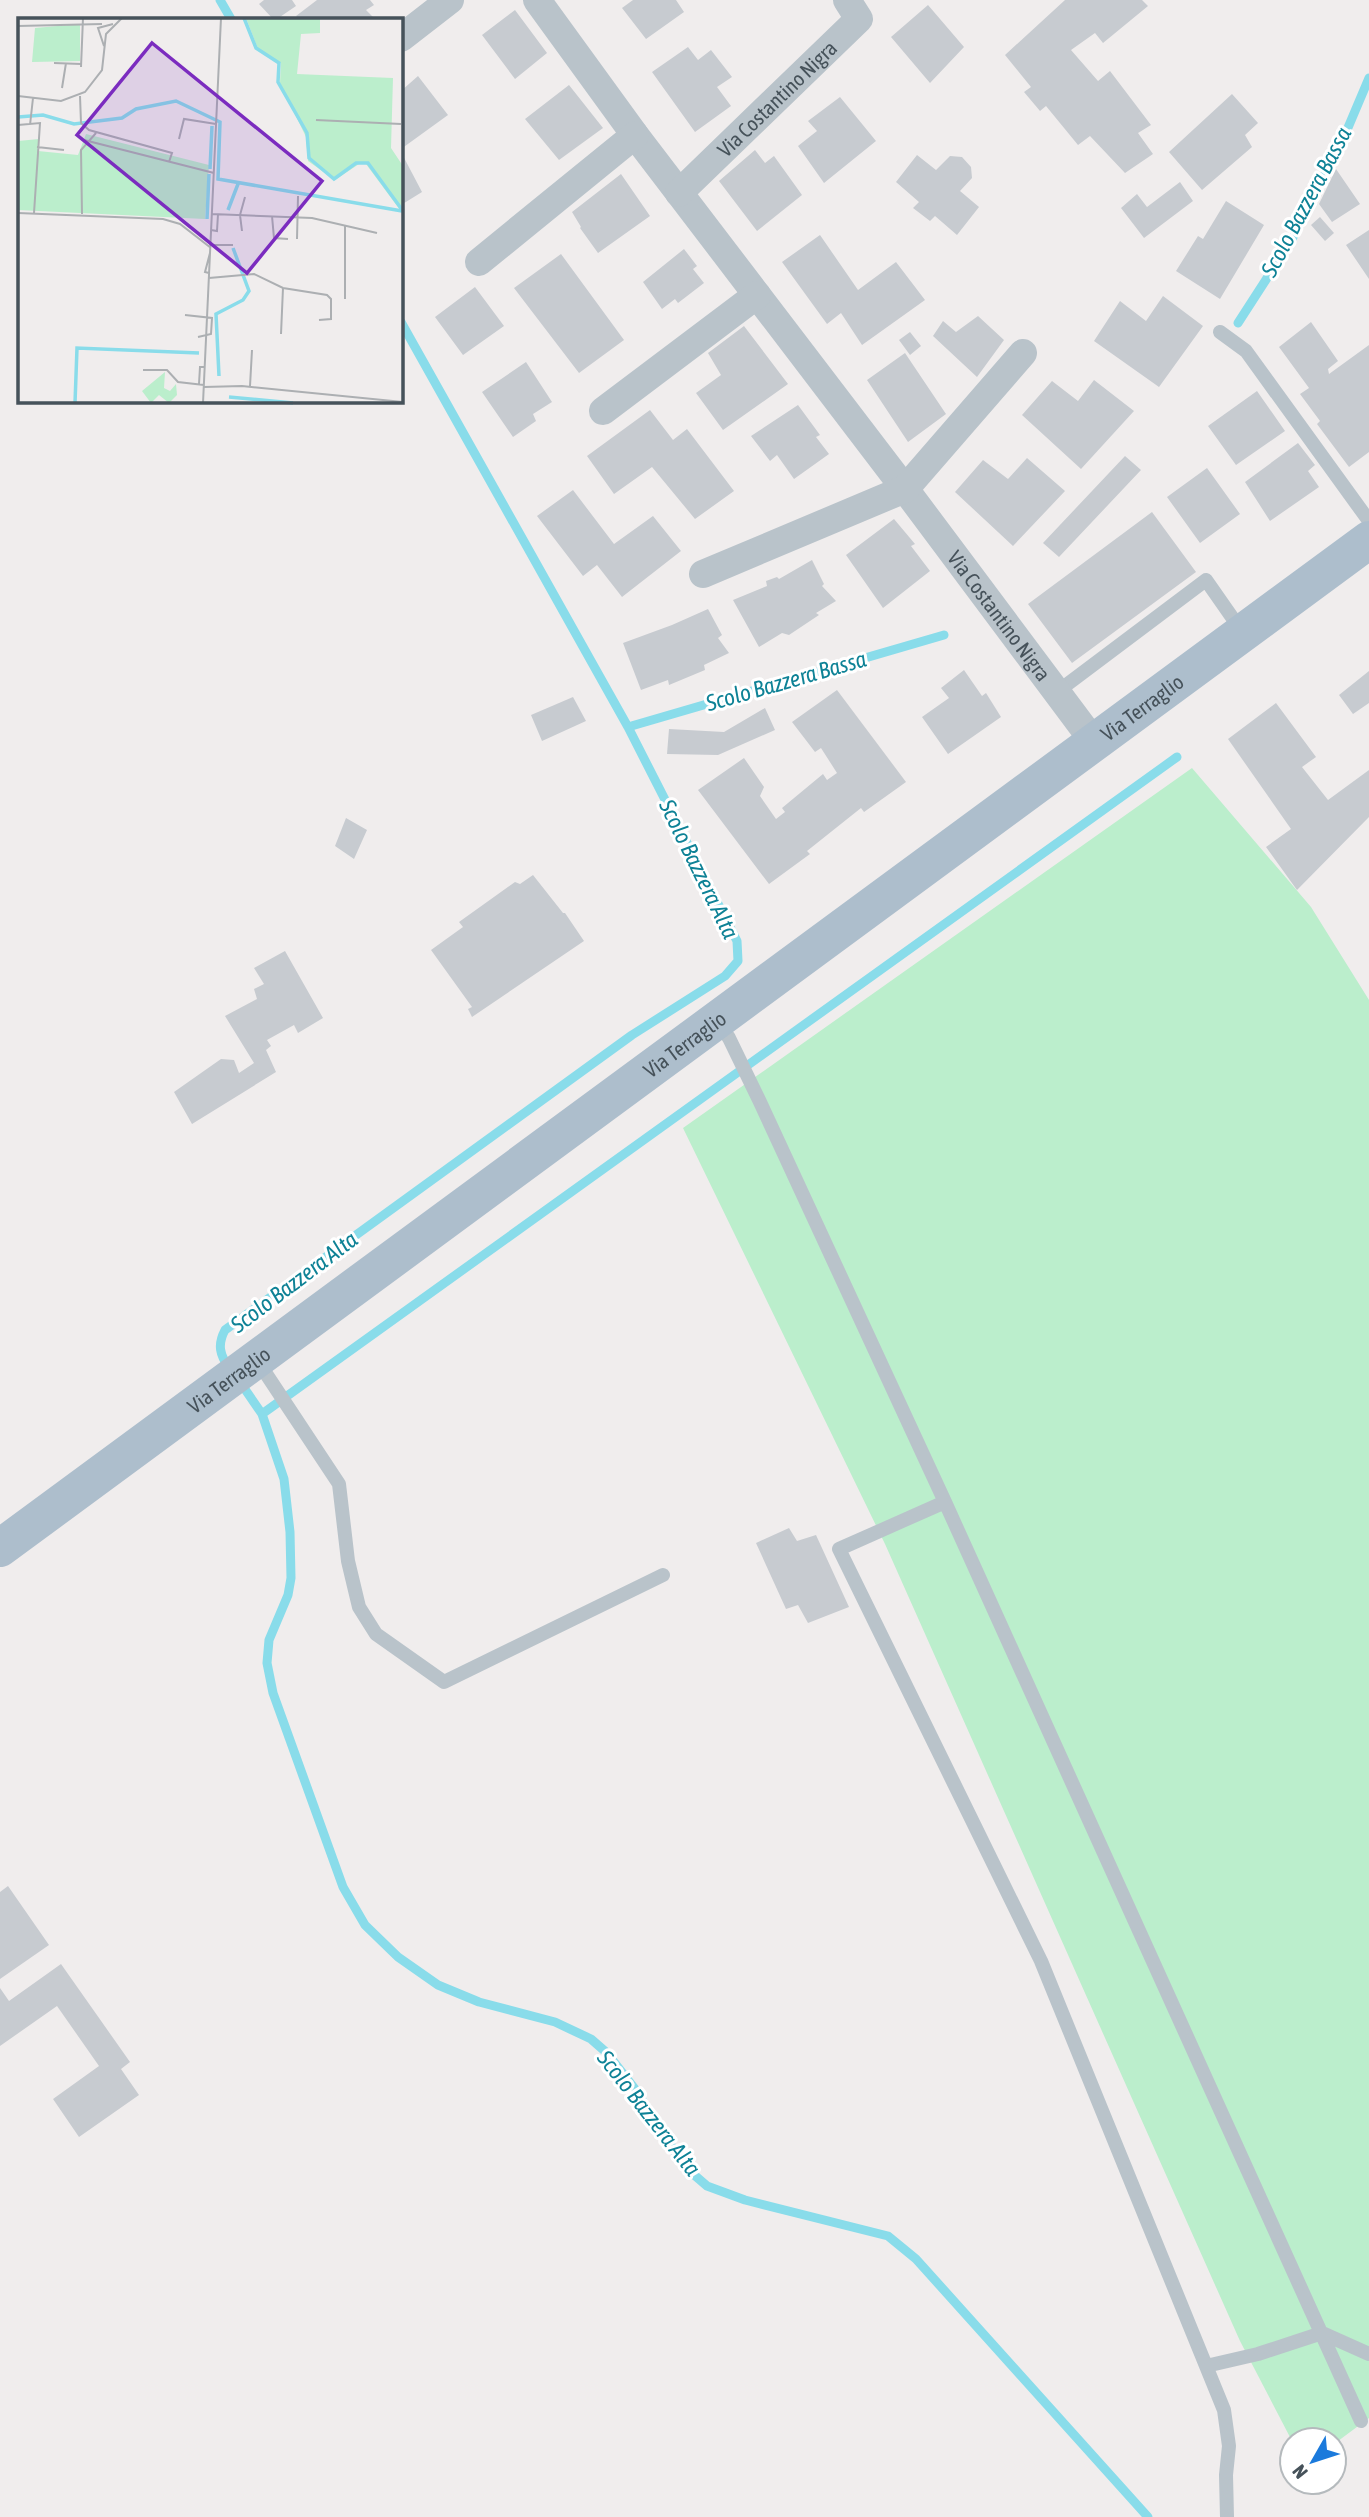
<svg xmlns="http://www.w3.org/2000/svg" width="1369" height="2517" viewBox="0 0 1369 2517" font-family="'Asap Condensed',sans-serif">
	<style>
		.green { fill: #bec }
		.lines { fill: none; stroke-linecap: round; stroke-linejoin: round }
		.stream { stroke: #89dcea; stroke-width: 9 }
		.building { fill: #c7cbd0 }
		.lane { stroke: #b9c3ca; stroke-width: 14 }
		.street { stroke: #b9c3ca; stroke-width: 28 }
		.primary { stroke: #adbecc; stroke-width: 38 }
		.labels { text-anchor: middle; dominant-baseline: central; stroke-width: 6; stroke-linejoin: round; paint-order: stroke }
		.street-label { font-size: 21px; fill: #46525a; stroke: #fff }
		.water-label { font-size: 23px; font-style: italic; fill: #0e8296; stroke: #fff }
		.inset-river { fill: none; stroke: #89dcea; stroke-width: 3.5 }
		.inset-road { fill: none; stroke: #acafb2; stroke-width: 2 }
		.view { fill: #7b2cbf; fill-opacity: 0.15; stroke: #7b2cbf; stroke-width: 3.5 }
		.inset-edge { fill: none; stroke: #46525a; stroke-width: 3.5 }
	</style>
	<rect width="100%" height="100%" fill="#f0eded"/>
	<path class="green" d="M 1192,768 L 1311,907 L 1369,1000 L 1369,2418 L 1334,2444 L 1334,2440 L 1292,2441 L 1240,2341 L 885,1544 L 683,1128 Z"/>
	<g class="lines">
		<path class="stream" d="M 220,0 L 231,19
			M 1238,323 L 1291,241 L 1347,130 L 1369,78
			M 628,727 L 944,635
			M 229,1368 C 220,1355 217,1345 225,1330 L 632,1035 L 725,976 L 738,961 L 737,941 L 628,727 L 401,322
			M 240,1382 L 262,1414 L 284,1479 L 290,1532 L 291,1578 L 288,1595 L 269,1640 L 267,1663 L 273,1693 L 343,1887 L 365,1925 L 398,1957 L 438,1985 L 479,2002 L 555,2022 L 591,2039 L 607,2053 L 635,2089 L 685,2167 L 707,2186 L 745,2200 L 888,2236 L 916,2259 L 1148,2517
			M 262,1414 L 1177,757"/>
	</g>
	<path class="building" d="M 264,0 L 292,0 L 296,6 L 277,19 L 273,19 L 259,4 Z
		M 317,0 L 370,0 L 374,5 L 366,10 L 375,19 L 299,19 L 296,16 Z
		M 633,0 L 676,0 L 684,12 L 646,39 L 622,8 Z
		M 1065,0 L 1142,0 L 1148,6 L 1103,43 L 1095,33 L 1071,50 L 1098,81 L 1110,71 L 1151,125 L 1138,133 L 1153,154 L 1125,173 L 1090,136 L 1078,145 L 1046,106 L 1040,111 L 1024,92 L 1031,87 L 1005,55 Z
		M 928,5 L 964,47 L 930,83 L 891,37 Z
		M 515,10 L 547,53 L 515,79 L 482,35 Z
		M 688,47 L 698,60 L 711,50 L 732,77 L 717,87 L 731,106 L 695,132 L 652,72 Z
		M 418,76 L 448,115 L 401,149 L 401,91 Z
		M 569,85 L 603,128 L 559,160 L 525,119 Z
		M 1232,94 L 1258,123 L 1245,135 L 1252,147 L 1202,190 L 1169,152 Z
		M 840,97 L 876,141 L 824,183 L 798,146 L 817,131 L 808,121 Z
		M 755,150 L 765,163 L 774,156 L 802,195 L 757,231 L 719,181 Z
		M 401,152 L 422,192 L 401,205 Z
		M 917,155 L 936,170 L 950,156 L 962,157 L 971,167 L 972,178 L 960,191 L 979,207 L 957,235 L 935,216 L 930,221 L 913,208 L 919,202 L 896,182 Z
		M 1336,169 L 1360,204 L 1332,222 L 1319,204 Z
		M 621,174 L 650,216 L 598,253 L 580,228 L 581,227 L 572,212 Z
		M 1180,182 L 1193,201 L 1144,238 L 1121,208 L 1137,194 L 1147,207 Z
		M 1226,201 L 1264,225 L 1220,299 L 1176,271 L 1198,236 L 1203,239 Z
		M 1320,217 L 1334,233 L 1325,241 L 1311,225 Z
		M 1369,230 L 1369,279 L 1346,245 Z
		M 820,235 L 858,290 L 896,262 L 925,300 L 862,345 L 841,313 L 827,324 L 782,262 Z
		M 684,249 L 697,266 L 693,269 L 704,283 L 678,303 L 675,299 L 662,309 L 643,282 Z
		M 561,254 L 624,340 L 579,373 L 514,288 Z
		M 475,287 L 504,326 L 463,355 L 435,317 Z
		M 1163,296 L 1203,326 L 1159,387 L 1094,341 L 1120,301 L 1146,321 Z
		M 978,316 L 1004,340 L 977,377 L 933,336 L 943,321 L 956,332 Z
		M 1311,322 L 1338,361 L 1328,369 L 1329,374 L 1369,345 L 1369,452 L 1349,467 L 1317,424 L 1320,421 L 1300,394 L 1309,388 L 1279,347 Z
		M 744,326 L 788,384 L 723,430 L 696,393 L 721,375 L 708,353 Z
		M 910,332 L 921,346 L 910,355 L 899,340 Z
		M 905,353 L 946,414 L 908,442 L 867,380 Z
		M 526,362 L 552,402 L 533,414 L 536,421 L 513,437 L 482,392 Z
		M 1094,380 L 1134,411 L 1081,469 L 1022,415 L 1052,381 L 1078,401 Z
		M 1257,391 L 1285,431 L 1236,465 L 1208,426 Z
		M 798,405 L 820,435 L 816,437 L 829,454 L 794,479 L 777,455 L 770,461 L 751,436 Z
		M 650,410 L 673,440 L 687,429 L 734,491 L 695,519 L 652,467 L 614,494 L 587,456 Z
		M 1298,443 L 1315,465 L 1308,471 L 1319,487 L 1270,521 L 1245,482 Z
		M 1125,456 L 1141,470 L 1059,557 L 1043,543 Z
		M 1027,458 L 1065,491 L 1013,546 L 955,492 L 983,460 L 1008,479 Z
		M 1207,468 L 1240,514 L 1200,543 L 1167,497 Z
		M 573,490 L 614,544 L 653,516 L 681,551 L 622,597 L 597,565 L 583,576 L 537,516 Z
		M 1152,512 L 1196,572 L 1072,663 L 1028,604 Z
		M 894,519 L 915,544 L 911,546 L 930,571 L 883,608 L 846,555 Z
		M 812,560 L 824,584 L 822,586 L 836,601 L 816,613 L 819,615 L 789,635 L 782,633 L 759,647 L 733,600 L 767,586 L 766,581 L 777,577 L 779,579 Z
		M 708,609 L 722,635 L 718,638 L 729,653 L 704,665 L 705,670 L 669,685 L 668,680 L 641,690 L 623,643 L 672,625 Z
		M 964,670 L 982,696 L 986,693 L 1001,717 L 948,754 L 922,717 L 949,698 L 941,688 Z
		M 1369,671 L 1369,703 L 1353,714 L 1339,695 Z
		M 837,690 L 906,782 L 864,812 L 861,808 L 807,851 L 810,854 L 769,884 L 698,790 L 744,758 L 764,787 L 760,796 L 776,819 L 785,812 L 782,808 L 823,774 L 827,780 L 837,773 L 821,748 L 815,752 L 792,722 Z
		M 573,697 L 586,721 L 542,741 L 531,715 Z
		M 1276,703 L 1316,757 L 1302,767 L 1328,800 L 1369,770 L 1369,817 L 1297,890 L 1266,847 L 1291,829 L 1228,739 Z
		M 765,708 L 775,730 L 718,755 L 667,754 L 669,729 L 724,732 Z
		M 346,818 L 367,830 L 354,859 L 335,846 Z
		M 533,875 L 563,913 L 565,913 L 584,941 L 472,1017 L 468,1009 L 472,1007 L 431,950 L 463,927 L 459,922 L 515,882 L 520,884 Z
		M 285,951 L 323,1018 L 298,1033 L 294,1025 L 267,1040 L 271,1046 L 266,1050 L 276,1072 L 192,1124 L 174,1092 L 221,1059 L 234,1060 L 239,1073 L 254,1063 L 225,1016 L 257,999 L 254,989 L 264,984 L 254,968 Z
		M 789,1528 L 797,1541 L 816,1535 L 849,1607 L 808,1623 L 798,1605 L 786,1609 L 756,1543 Z
		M 8,1886 L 49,1945 L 0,1979 L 0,1892 Z
		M 61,1964 L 130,2062 L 121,2069 L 139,2095 L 79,2137 L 53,2099 L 99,2066 L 57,2006 L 0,2046 L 0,1988 L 9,2001 Z"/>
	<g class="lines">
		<path class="lane" d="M 1220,332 L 1246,351 L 1369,521
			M 1057,692 L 1206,580 L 1243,633
			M 717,1020 L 729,1038 L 760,1102 L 945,1502 L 1361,2421
			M 257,1360 L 339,1484 L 348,1561 L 359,1607 L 376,1634 L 444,1682 L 663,1575
			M 945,1502 L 839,1549 L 1041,1961 L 1224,2410 L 1229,2446 L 1226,2475 L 1227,2517
			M 1206,2366 L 1258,2354 L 1322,2333 L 1369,2354"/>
		<g class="street">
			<path id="s1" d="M 537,0 L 635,135 L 905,489 L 1094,742"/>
			<path d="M 401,38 L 450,0"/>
			<path id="s2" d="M 679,193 L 859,19 L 847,0"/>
			<path d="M 479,262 L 635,135"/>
			<path d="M 603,411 L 757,295"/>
			<path d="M 703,574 L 905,489 L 1023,353"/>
		</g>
		<path class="primary" id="s3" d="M 0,1548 L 1369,540"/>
	</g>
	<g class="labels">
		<g class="street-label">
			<text stroke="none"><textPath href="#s2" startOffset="136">Via Costantino Nigra</textPath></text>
			<text stroke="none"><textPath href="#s1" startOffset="770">Via Costantino Nigra</textPath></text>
			<text stroke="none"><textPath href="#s3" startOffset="1418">Via Terraglio</textPath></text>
			<text stroke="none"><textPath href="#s3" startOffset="850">Via Terraglio</textPath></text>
			<text stroke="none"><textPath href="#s3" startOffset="284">Via Terraglio</textPath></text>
		</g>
		<g class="water-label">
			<text transform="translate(1306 202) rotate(-62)">Scolo Bazzera Bassa</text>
			<text transform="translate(786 681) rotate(-16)">Scolo Bazzera Bassa</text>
			<text transform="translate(699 869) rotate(64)">Scolo Bazzera Alta</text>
			<text transform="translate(294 1282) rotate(-37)">Scolo Bazzera Alta</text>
			<text transform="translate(649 2113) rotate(52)">Scolo Bazzera Alta</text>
		</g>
	</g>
	<g transform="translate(18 18)">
		<rect width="385" height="385" fill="#f0eded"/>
		<path d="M 228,0 L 302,0 L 302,15 L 283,16 L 279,56 L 375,60 L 373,130 L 385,148 L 385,196 L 348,146 L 341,146 L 317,162 L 290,143 L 288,119 L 262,65 L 263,45 L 240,31 ZM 62,6 L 62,43 L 14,44 L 17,10 ZM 68,116 L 191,147 L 187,201 L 0,192 L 0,123 L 21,121 L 20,133 L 60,137 ZM 147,354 L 146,370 L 152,373 L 158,366 L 159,377 L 151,385 L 141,377 L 133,385 L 124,373 Z" fill="#bec"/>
		<path class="inset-river" d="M 226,0 L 238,30 L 261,45 L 260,64 L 289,115 L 291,140 L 316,161 L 338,145 L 350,145 L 385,193M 0,99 L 25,97 L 56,106 L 104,100 L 118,91 L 158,83 L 202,104 L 200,161 L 384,193M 192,151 L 194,108M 210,192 L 220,166M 189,201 L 191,156M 201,358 L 198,296 L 225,282 L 231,273 L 215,230M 211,379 L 275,385M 57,385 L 59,330 L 181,335"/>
		<path class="inset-road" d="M 0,8 L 84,6M 86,28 L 80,10 L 95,6M 36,45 L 63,46M 63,49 L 65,0M 44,70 L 48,45M 0,78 L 43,83 L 67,74 L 84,52 L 88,16 L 104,0M 62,78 L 63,105 L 71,112 L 154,135 L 151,144M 298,102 L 383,106M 0,107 L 22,105 L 16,195M 12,107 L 15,80M 161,121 L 166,101 L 198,106M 66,122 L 196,155M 19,129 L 46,132M 0,195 L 145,201 L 162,206 L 193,230M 64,196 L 63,132 L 78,115M 194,196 L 294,200 L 359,215M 254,198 L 256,220 L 270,221M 327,207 L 327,281M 193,212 L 199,213 L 200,196M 224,213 L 222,197 L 227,179M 279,221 L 280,178M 193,227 L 215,227M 191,255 L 187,254 L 192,235M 191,260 L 236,256 L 265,270 L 309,277 L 313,281 L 313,301 L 301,302M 167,297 L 194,300 L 193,316 L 180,319M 263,316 L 265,270M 125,352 L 149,352 L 160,364 L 186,367M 181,366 L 182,349 L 187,349M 232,368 L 234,332M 186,369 L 224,368 L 385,384M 185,385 L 203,0"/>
		<path class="view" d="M 134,25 L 304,163 L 229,255 L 59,117 Z"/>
		<rect width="385" height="385" class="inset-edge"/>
	</g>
	<g transform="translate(1313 2461) rotate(231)"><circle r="33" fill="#ffffff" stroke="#b5babd" stroke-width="2"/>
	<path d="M0-5L12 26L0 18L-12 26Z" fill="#1b7adc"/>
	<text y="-10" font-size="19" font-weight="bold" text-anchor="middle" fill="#46525a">N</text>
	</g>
</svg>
